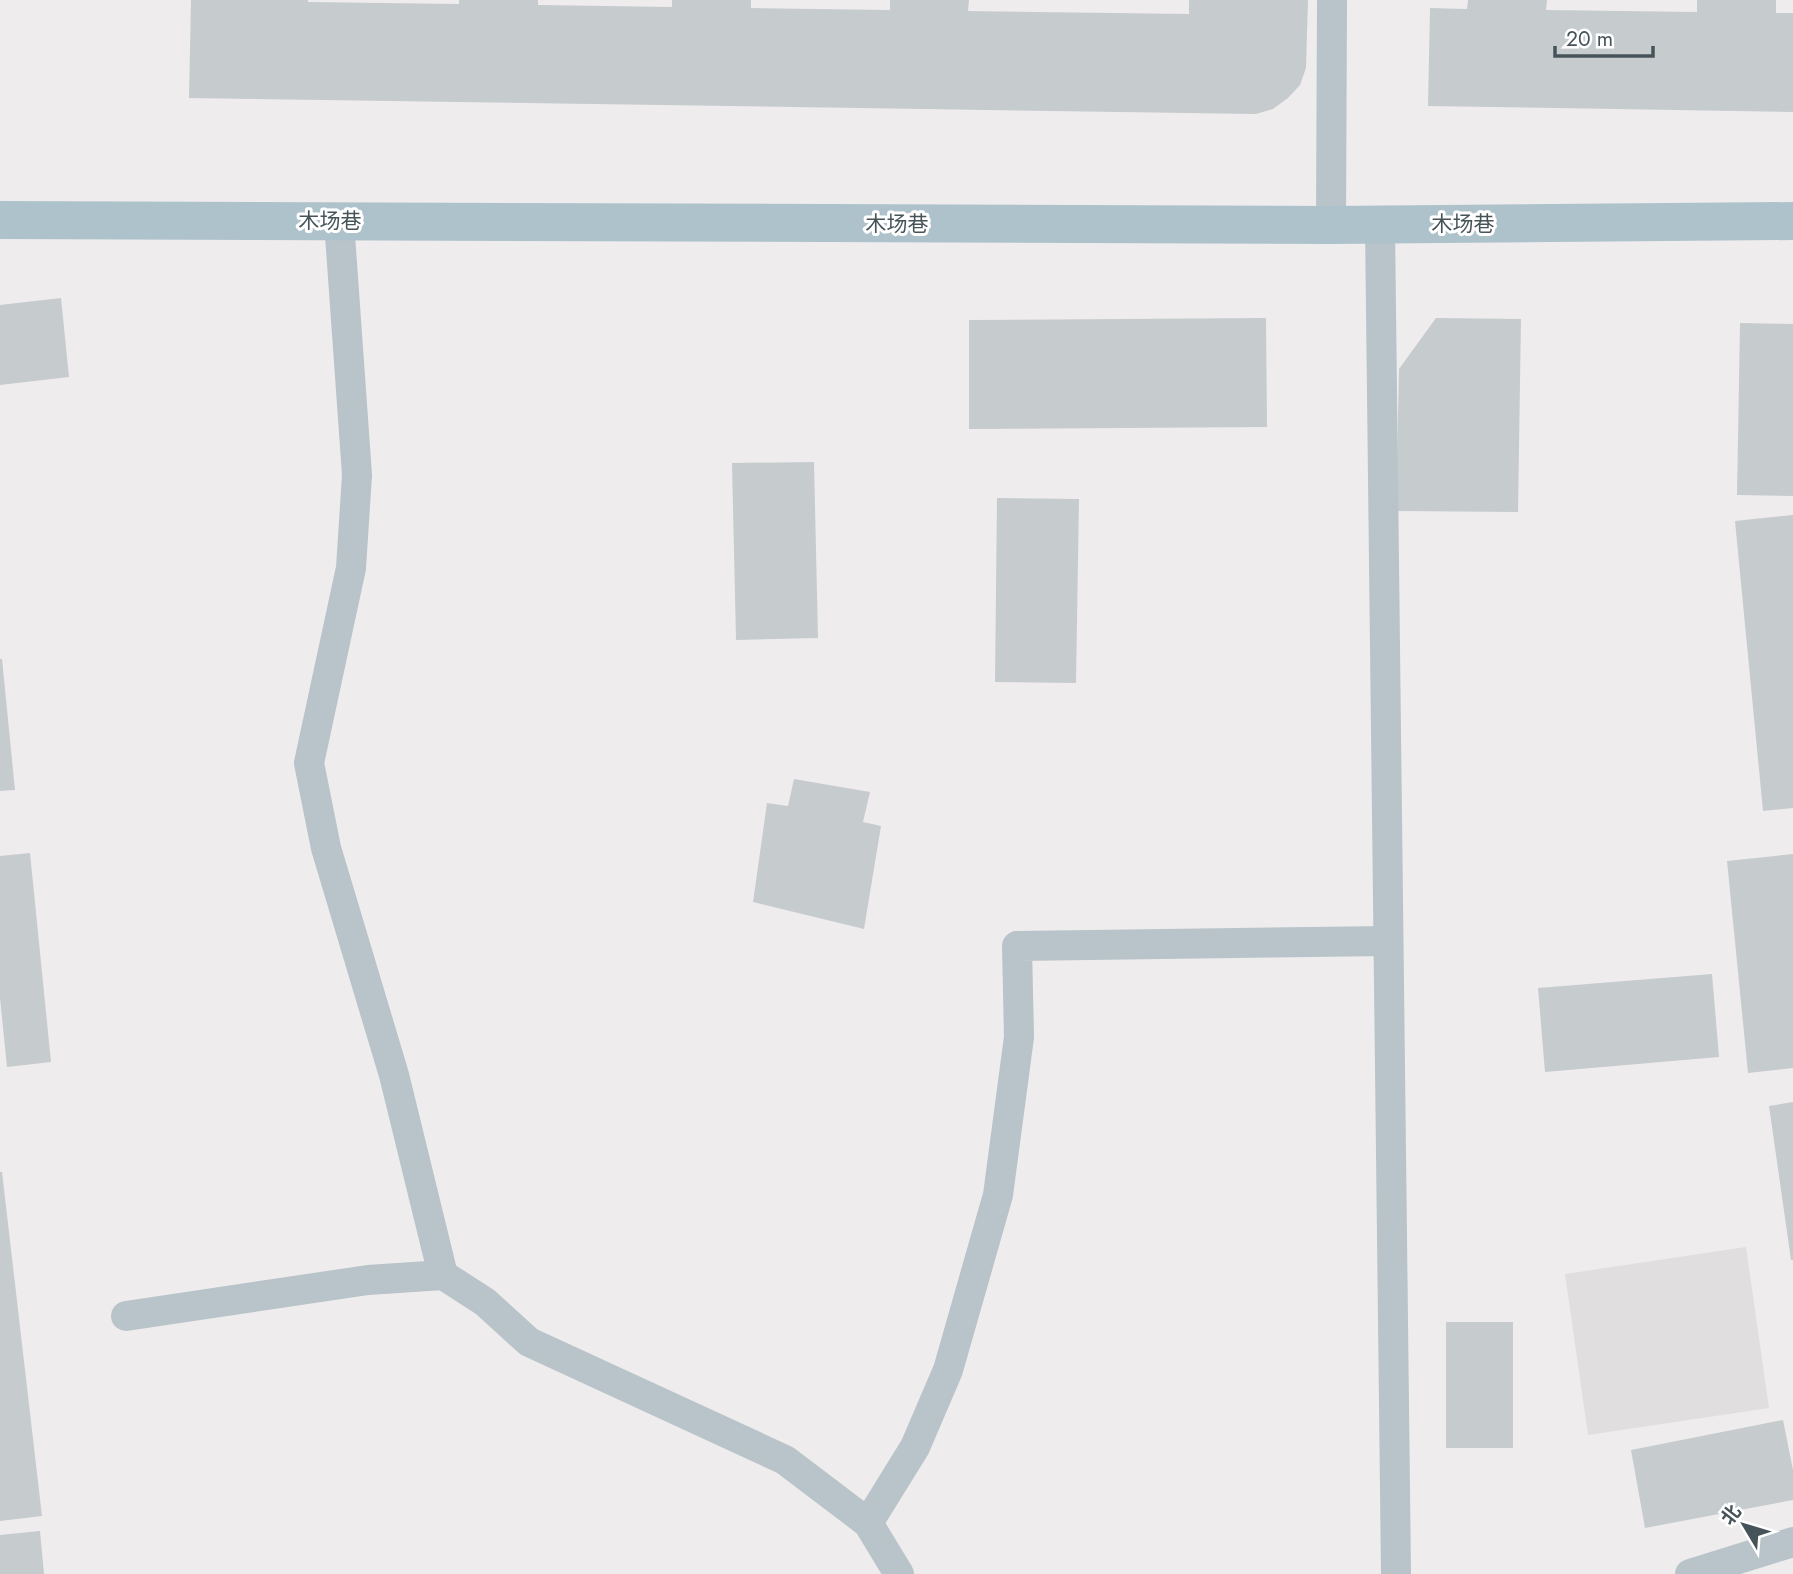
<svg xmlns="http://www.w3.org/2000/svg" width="1793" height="1574" viewBox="0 0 1793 1574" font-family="Jost,'Noto Sans SC',sans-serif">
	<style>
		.education { fill: #e0dede }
		.building { fill: #c6cbce }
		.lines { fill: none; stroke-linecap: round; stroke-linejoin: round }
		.minor { stroke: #b8c4c9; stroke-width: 30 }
		.primary { stroke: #adc2cb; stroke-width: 38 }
		.labels { text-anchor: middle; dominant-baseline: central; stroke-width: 6; stroke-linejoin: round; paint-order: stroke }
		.street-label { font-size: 21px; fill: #465459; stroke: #fff }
	</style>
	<rect width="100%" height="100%" fill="#efeced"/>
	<path class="education" d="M 1746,1247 L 1769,1408 L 1588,1435 L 1565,1274 Z"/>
	<path class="building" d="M 191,0 L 308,0 L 308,2 L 459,4 L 459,0 L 538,0 L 538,5 L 672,7 L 672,0 L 751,0 L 751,8 L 890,10 L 890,0 L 969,0 L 968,11 L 1189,14 L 1189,0 L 1308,0 L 1306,68 L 1300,85 L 1288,98 L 1273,109 L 1256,114 L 189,98 Z
		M 1468,0 L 1547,0 L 1546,10 L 1697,12 L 1697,0 L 1776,0 L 1776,13 L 1793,13 L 1793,112 L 1428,106 L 1430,8 L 1467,9 Z
		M 61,298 L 69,377 L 0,385 L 0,305 Z
		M 1266,318 L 1267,427 L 969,429 L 969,320 Z
		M 1436,318 L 1521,319 L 1518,512 L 1396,511 L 1399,369 Z
		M 1740,323 L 1793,324 L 1793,496 L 1737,495 Z
		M 814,462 L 818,638 L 736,640 L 732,463 Z
		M 997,498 L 1079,499 L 1076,683 L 995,682 Z
		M 1793,515 L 1793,808 L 1763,811 L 1735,521 Z
		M 0,659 L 2,659 L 15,790 L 0,791 Z
		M 794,779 L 870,792 L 863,822 L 881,826 L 864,929 L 753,902 L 767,803 L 788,806 Z
		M 30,853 L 51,1062 L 7,1067 L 0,998 L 0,856 Z
		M 1793,854 L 1793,1068 L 1748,1073 L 1727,861 Z
		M 1712,974 L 1719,1057 L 1545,1072 L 1538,988 Z
		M 1793,1102 L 1793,1260 L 1791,1260 L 1769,1106 Z
		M 0,1172 L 2,1172 L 42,1516 L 0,1521 Z
		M 1446,1322 L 1513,1322 L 1513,1448 L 1446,1448 Z
		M 1783,1420 L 1793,1470 L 1793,1500 L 1645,1528 L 1631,1450 Z
		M 40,1531 L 44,1574 L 0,1574 L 0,1535 Z"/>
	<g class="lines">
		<path class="minor" d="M 339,221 L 357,475 L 351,568 L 309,763 L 326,848 L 394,1075 L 443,1275
			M 1331,225 L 1332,0
			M 1380,225 L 1396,1574
			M 126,1316 L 368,1280 L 443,1275 L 485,1302 L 529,1342 L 785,1460 L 868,1523 L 899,1574
			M 868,1523 L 915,1447 L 948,1370 L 998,1195 L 1019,1037 L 1017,946 L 1388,941
			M 1690,1574 L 1793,1542"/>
		<path class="primary" d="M 0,220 L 1331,225 L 1793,221"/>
	</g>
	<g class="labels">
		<g class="street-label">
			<text x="330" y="221">木场巷</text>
			<text x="897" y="224">木场巷</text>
			<text x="1463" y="224">木场巷</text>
		</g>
	</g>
	<g transform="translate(1744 1525) rotate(308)" stroke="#ffffff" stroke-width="5" paint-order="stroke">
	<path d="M0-5L12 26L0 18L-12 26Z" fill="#465459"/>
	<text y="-10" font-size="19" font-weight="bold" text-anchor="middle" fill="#465459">北</text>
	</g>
	<path d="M1555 46v10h98v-10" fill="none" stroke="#465459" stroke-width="3.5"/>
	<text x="1566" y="46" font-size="21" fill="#465459" stroke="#ffffff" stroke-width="5" paint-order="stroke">20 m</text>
</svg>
